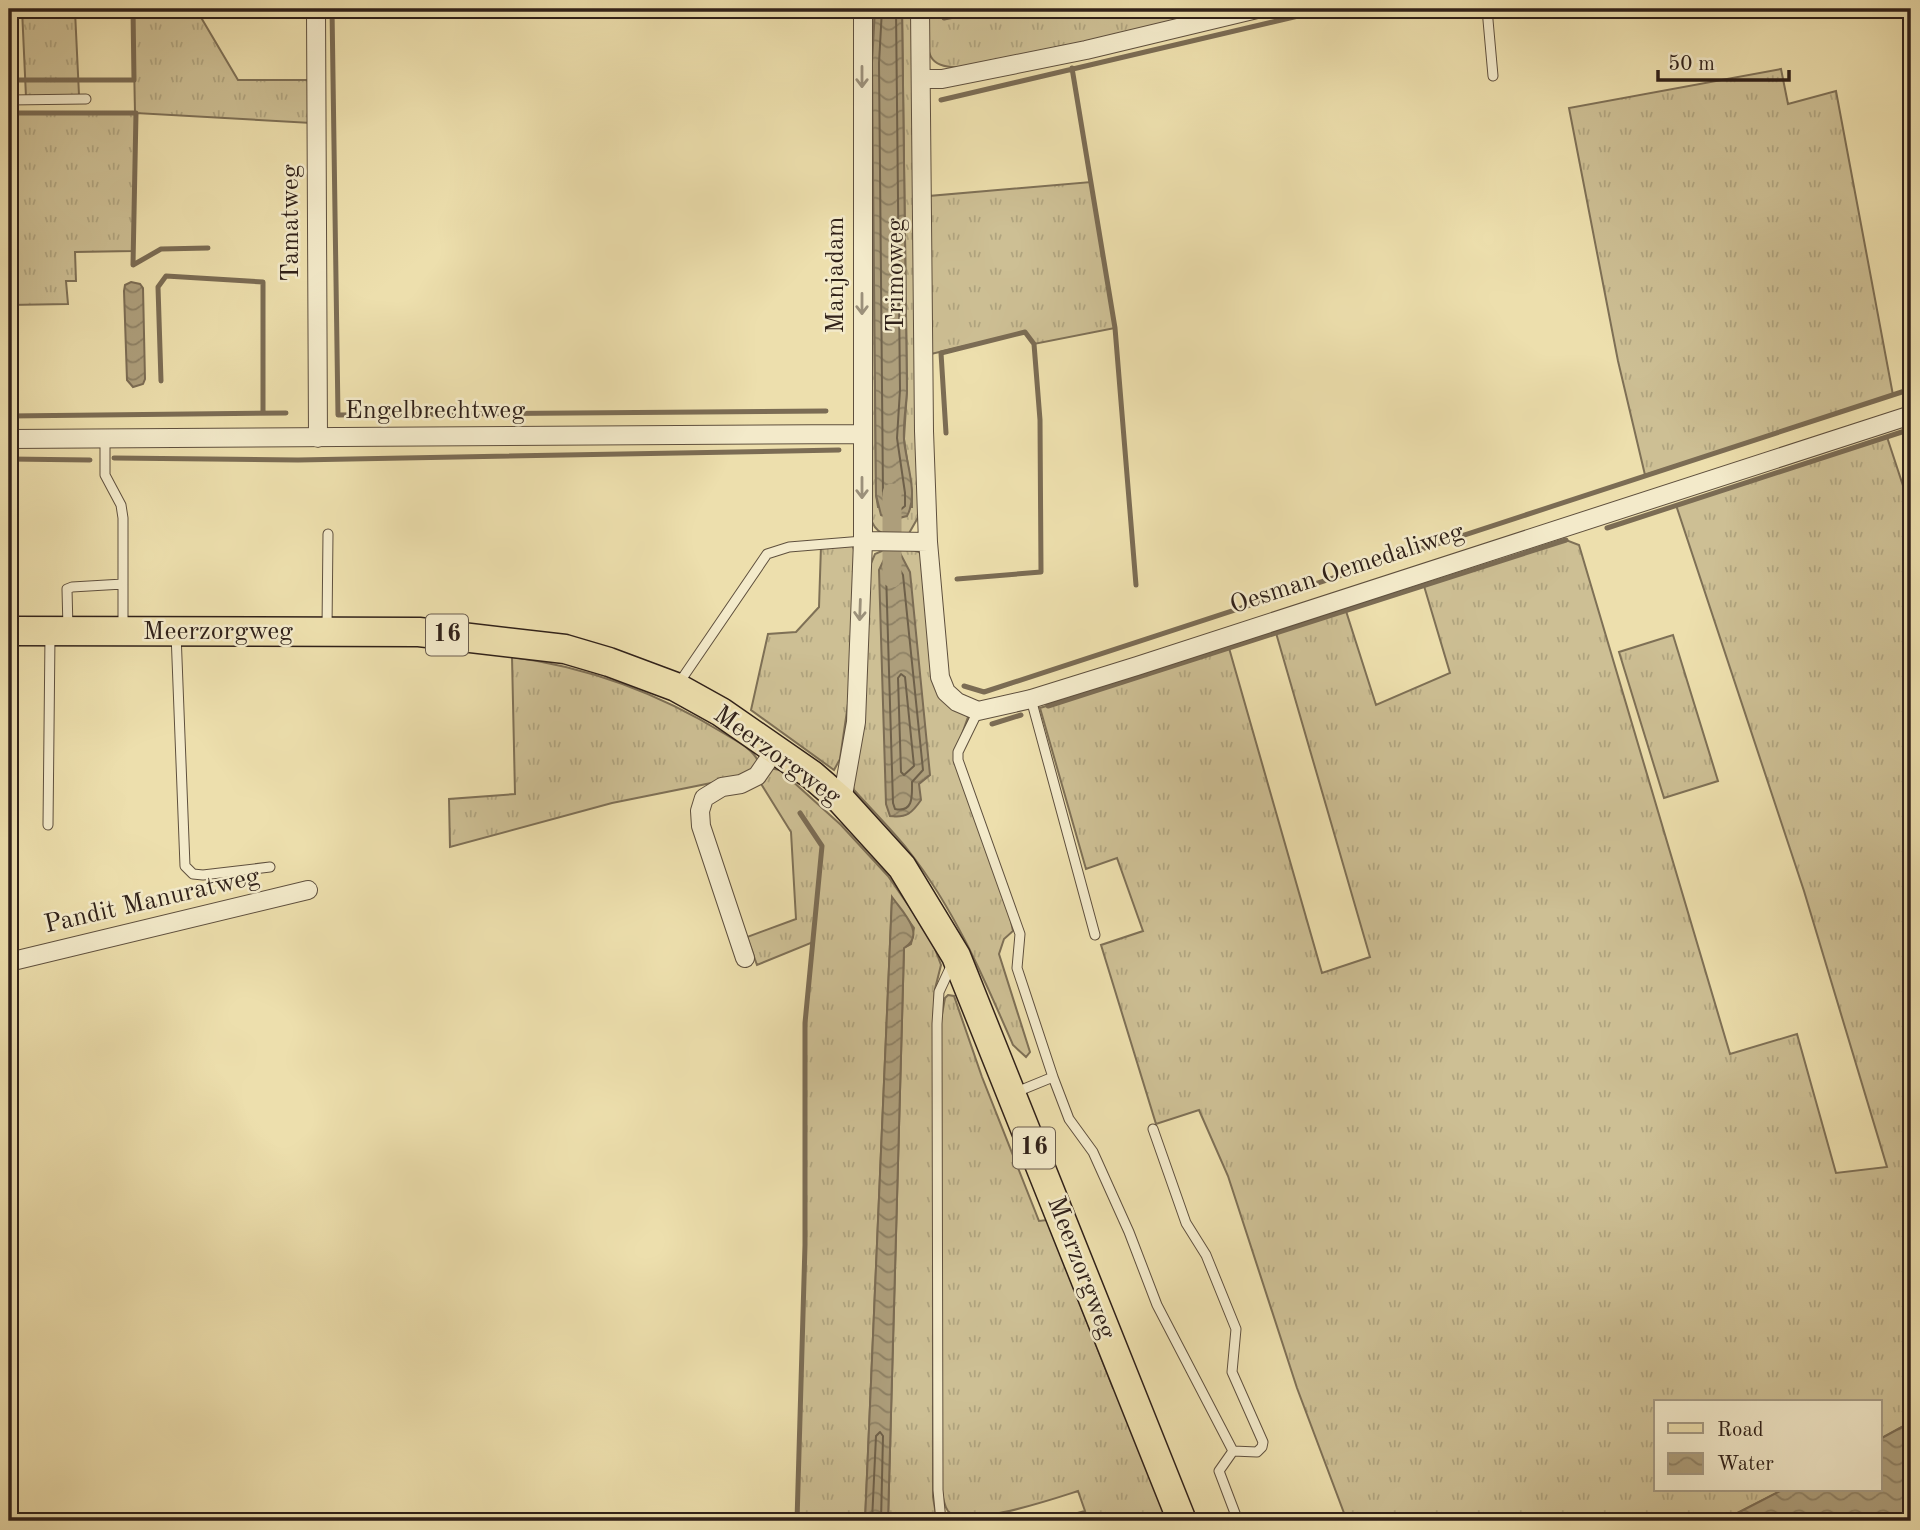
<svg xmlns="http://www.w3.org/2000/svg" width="1920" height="1530" viewBox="0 0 1920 1530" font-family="'Old Standard TT',serif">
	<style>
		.grass { fill: url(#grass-tufts); stroke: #7e7056; stroke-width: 2 }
		.water { fill: url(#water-waves); stroke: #7b6c54; stroke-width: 2 }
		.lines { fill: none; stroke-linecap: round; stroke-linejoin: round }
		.shore { stroke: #6e604a; stroke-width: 2 }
		.stream { stroke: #7b6c54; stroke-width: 5 }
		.canal { stroke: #ad9e7b; stroke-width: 19 }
		.lane-casing { stroke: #5f503e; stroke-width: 11 }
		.street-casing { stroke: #5f503e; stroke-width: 20 }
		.primary-casing { stroke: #302119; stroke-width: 31 }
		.lane { stroke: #f3eaca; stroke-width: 9 }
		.street { stroke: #f3eaca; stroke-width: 18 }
		.primary { stroke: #eddfad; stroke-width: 28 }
		.oneway { stroke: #9b907a }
		.labels { text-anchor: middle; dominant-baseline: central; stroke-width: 5; stroke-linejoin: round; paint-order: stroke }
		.shield { fill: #f3eaca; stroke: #6a5d4e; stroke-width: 2 }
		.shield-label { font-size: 24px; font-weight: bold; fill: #302119 }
		.street-label { font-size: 26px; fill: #302119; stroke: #f3eaca }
	</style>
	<defs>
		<pattern id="grass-tufts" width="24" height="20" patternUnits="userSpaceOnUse" patternTransform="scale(1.75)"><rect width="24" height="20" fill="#cdbf94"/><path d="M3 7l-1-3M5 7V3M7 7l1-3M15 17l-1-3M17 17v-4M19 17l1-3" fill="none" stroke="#b0a47f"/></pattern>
		<pattern id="water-waves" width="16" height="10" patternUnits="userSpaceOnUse" patternTransform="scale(1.75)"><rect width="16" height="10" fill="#ad9e7b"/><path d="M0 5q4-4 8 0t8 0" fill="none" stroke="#8d8064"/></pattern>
	</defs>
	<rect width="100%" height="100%" fill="#eddfad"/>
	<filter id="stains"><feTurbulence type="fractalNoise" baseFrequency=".00286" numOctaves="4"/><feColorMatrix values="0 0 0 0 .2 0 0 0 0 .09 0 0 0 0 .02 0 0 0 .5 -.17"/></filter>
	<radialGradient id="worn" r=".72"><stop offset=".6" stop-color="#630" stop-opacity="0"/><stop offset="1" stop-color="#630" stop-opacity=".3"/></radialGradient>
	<path class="grass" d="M 22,9 L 122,9 L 75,11 L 79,95 L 26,97 Z
		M 133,9 L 196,9 L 238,80 L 311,80 L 311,123 L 136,113 L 133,251 L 75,252 L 76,281 L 66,281 L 68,304 L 9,305 L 9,113 L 135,113 Z
		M 867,9 L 875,9 L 872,63 L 876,495 L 878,507 L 912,507 L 912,493 L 904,439 L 907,390 L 902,9 L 913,9 L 920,514 L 908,535 C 889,535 876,538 870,516 Z
		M 928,9 L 1231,9 L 1097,41 L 962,67 C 918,70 929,42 928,9 Z
		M 1781,69 L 1788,104 L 1836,91 L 1893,395 L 1645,475 L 1618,361 L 1569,108 Z
		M 1091,182 L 1115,328 L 1034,344 L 1024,332 L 931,354 L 929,196 Z
		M 1887,437 L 1911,510 L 1911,1422 L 1880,1439 L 1880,1402 L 1656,1402 L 1656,1490 L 1782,1490 L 1722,1521 L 1347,1521 L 1297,1388 L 1228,1176 L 1199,1110 L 1156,1124 L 1101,945 L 1143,931 L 1117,858 L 1086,869 L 1040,708 L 1229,648 L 1322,973 L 1370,957 L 1276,633 L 1346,611 L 1376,705 L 1450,673 L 1424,586 L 1566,540 L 1579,545 L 1730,1054 L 1797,1034 L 1836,1173 L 1887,1167 L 1804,891 L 1676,505 Z
		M 852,544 L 856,556 L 849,697 L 840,759 L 834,770 L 751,710 L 768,634 L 796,632 L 819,607 L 821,546 Z
		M 910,549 L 919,552 L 925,558 L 933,660 L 968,717 L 954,757 L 1010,916 L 1013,931 L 1004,939 L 999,954 L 1030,1052 L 1026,1057 L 1013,1045 C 984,978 954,908 908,850 C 891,829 872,810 854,790 L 852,783 L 869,568 L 875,554 L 884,550 Z
		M 1673,635 L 1718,781 L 1664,798 L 1619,652 Z
		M 512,657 C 588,667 660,694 725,734 C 736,741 752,748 758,761 L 758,766 L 741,777 L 612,803 L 450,847 L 449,799 L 515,794 Z
		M 769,768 L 780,770 L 841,825 L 888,876 L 931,938 L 941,965 L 935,989 L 933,1025 L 933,1497 L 937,1521 L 888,1521 L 904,948 L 911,944 L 914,928 L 892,898 L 865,1521 L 797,1521 L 805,1245 L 805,1023 L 813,942 L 757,965 L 747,937 L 796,919 L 791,832 L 758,779 Z
		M 948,995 L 954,996 L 982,1077 L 1039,1221 L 1047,1220 L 1113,1388 L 1121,1387 L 1172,1521 L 1068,1521 L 1074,1514 L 1085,1511 L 1078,1491 C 1056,1498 963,1530 948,1511 C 943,1504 942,1493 941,1485 L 941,1020 L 945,998 Z"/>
	<path class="water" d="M 875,9 L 902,9 L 907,391 C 906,407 903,424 904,440 C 906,464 919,494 907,516 C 898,519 889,519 881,515 L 876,495 L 872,63 Z
		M 131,282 L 140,284 L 143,288 L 145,379 L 143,384 L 133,387 L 127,380 L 124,291 L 125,285 Z
		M 887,553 L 900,553 L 910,572 L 930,775 L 919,784 L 921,800 C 912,813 907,818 890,816 L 886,804 L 879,570 Z
		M 892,897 C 902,911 927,935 904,948 L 888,1521 L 865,1521 Z
		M 1911,1422 L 1911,1521 L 1722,1521 L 1782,1490 L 1880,1490 L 1880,1439 Z"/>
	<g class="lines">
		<path class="shore" d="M 882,9 L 879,63 L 883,494 L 887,509 L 899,511 L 905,506 L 905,493 L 897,438 L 900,390 L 896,9
			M 894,560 L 903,575 L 923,770 L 912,782 C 912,795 914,813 895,809 L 893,803 L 886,572 L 889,562 Z
			M 901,674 L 905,677 L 914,766 L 904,775 L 901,772 L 898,678 Z
			M 872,1521 L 876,1436 L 880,1432 L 883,1436 L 881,1521"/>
		<path class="stream" d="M 332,9 L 338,415 L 826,411
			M 944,18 L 989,9
			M 1072,68 L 1115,328 L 1136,585
			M 9,80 L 134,80 L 133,9
			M 941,100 L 1328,9
			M 9,113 L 136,113 L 133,265 L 161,249 L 208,248
			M 161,381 L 158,287 L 166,276 L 263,282 L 263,412
			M 9,416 L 286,413
			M 946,433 L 941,353 L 1025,332 L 1034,344 L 1040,420 L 1041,572 L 957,579
			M 114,458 L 298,460 L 839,450
			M 9,459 L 90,460
			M 1607,528 L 1911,429
			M 964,686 L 984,692 L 1911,389
			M 1048,706 L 1566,540
			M 992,724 L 1021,715
			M 797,1521 L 805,1245 L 805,1023 L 822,846 L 800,813"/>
		<path class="canal" d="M 892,493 L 892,578"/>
		<g class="lane-casing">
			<path id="lane" d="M 1487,9 L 1493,76
				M 9,100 L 86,99
				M 1908,168 L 1911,189
				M 105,439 L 105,475 L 121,505 L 123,518 L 123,629
				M 327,628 L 328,534
				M 68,629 L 67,589 L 72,587 L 123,584
				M 176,633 L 185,866 L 193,874 L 203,875 L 270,867
				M 679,683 L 767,554 L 789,547 L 863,541
				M 1031,699 L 1095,935
				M 978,711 L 958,752 L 958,760 L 1020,934 L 1017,968 L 1053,1077
				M 48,825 L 50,636
				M 1014,1093 L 1053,1077 L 1069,1119 L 1093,1152 L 1129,1232 L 1157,1305 L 1233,1451 L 1219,1471 L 1238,1521
				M 1153,1129 L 1186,1223 L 1206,1255 L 1236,1329 L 1232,1372 L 1263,1442 L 1262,1447 L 1257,1452 L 1233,1451
				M 941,1521 L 938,1490 L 937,1024 L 939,992 L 952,964"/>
		</g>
		<g class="street-casing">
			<path id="street" d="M 316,9 L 318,438
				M 920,9 L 924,431 L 928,542 L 940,677 L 946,692 L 957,702 L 978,711 L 1031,699 L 1137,666 L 1911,415
				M 921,79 L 942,79 L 1086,50 L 1257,9
				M 9,439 L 862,434
				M 863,541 L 928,542
				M 842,801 L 856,722 L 863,541 L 863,9
				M 745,958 L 701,826 L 700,811 L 704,798 L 722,787 L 741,784 L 757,776 L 775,750
				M 9,962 L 308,890"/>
		</g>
		<g class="primary-casing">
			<path id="primary" d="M 9,631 L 419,632 L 565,649 L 609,662 L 676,687 L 721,712 L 812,775 L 842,801 L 902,867 L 956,956 L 1182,1521"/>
		</g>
		<use href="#lane" class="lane"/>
		<use href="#street" class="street"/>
		<use href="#primary" class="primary"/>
	</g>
	<defs><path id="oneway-shaft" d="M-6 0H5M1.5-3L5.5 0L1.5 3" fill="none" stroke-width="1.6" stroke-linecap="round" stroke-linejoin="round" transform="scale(1.75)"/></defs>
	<g class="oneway">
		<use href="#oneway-shaft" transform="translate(862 77) rotate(90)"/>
		<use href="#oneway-shaft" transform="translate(862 304) rotate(90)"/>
		<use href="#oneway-shaft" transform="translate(862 488) rotate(90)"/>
		<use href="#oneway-shaft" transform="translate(860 610) rotate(92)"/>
	</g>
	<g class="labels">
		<g class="shield">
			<rect x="426" y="614.5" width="42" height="41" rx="5"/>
			<rect x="1013" y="1127.5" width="42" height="41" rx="5"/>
		</g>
		<g class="shield-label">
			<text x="447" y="635">16</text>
			<text x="1034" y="1148">16</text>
		</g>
		<g class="street-label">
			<text transform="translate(291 223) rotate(-90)">Tamatweg</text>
			<text transform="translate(836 275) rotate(-90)">Manjadam</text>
			<text transform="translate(896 275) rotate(-90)">Trimoweg</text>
			<text x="435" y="411">Engelbrechtweg</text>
			<text transform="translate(1347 569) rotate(-18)">Oesman Oemedaliweg</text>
			<text x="218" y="632">Meerzorgweg</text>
			<text transform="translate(777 756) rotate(36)">Meerzorgweg</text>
			<text transform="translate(152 901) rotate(-13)">Pandit Manuratweg</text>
			<text transform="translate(1081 1268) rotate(69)">Meerzorgweg</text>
		</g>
	</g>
	<rect width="1920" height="1530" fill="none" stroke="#eddfad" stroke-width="35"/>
	<rect x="10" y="10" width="1899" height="1509" fill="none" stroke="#302119" stroke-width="3.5"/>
	<rect x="18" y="18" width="1885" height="1495" fill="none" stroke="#302119" stroke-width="2"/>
	<rect x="1654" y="1400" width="228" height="91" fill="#f3eaca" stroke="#a59a83" stroke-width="2"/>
	<rect x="1668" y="1423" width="35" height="10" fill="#eddfad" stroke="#a59a83" stroke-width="2"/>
	<text x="1717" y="1436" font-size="21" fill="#302119">Road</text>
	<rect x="1668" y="1453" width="35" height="21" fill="url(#water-waves)" stroke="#a59a83" stroke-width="2"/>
	<text x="1717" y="1470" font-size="21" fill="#302119">Water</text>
	<path d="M1658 70v10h131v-10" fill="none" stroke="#302119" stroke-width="3.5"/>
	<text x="1668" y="70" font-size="21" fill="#302119" stroke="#f3eaca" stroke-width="5" paint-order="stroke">50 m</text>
	<rect width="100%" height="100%" filter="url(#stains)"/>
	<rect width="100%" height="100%" fill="url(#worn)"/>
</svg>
